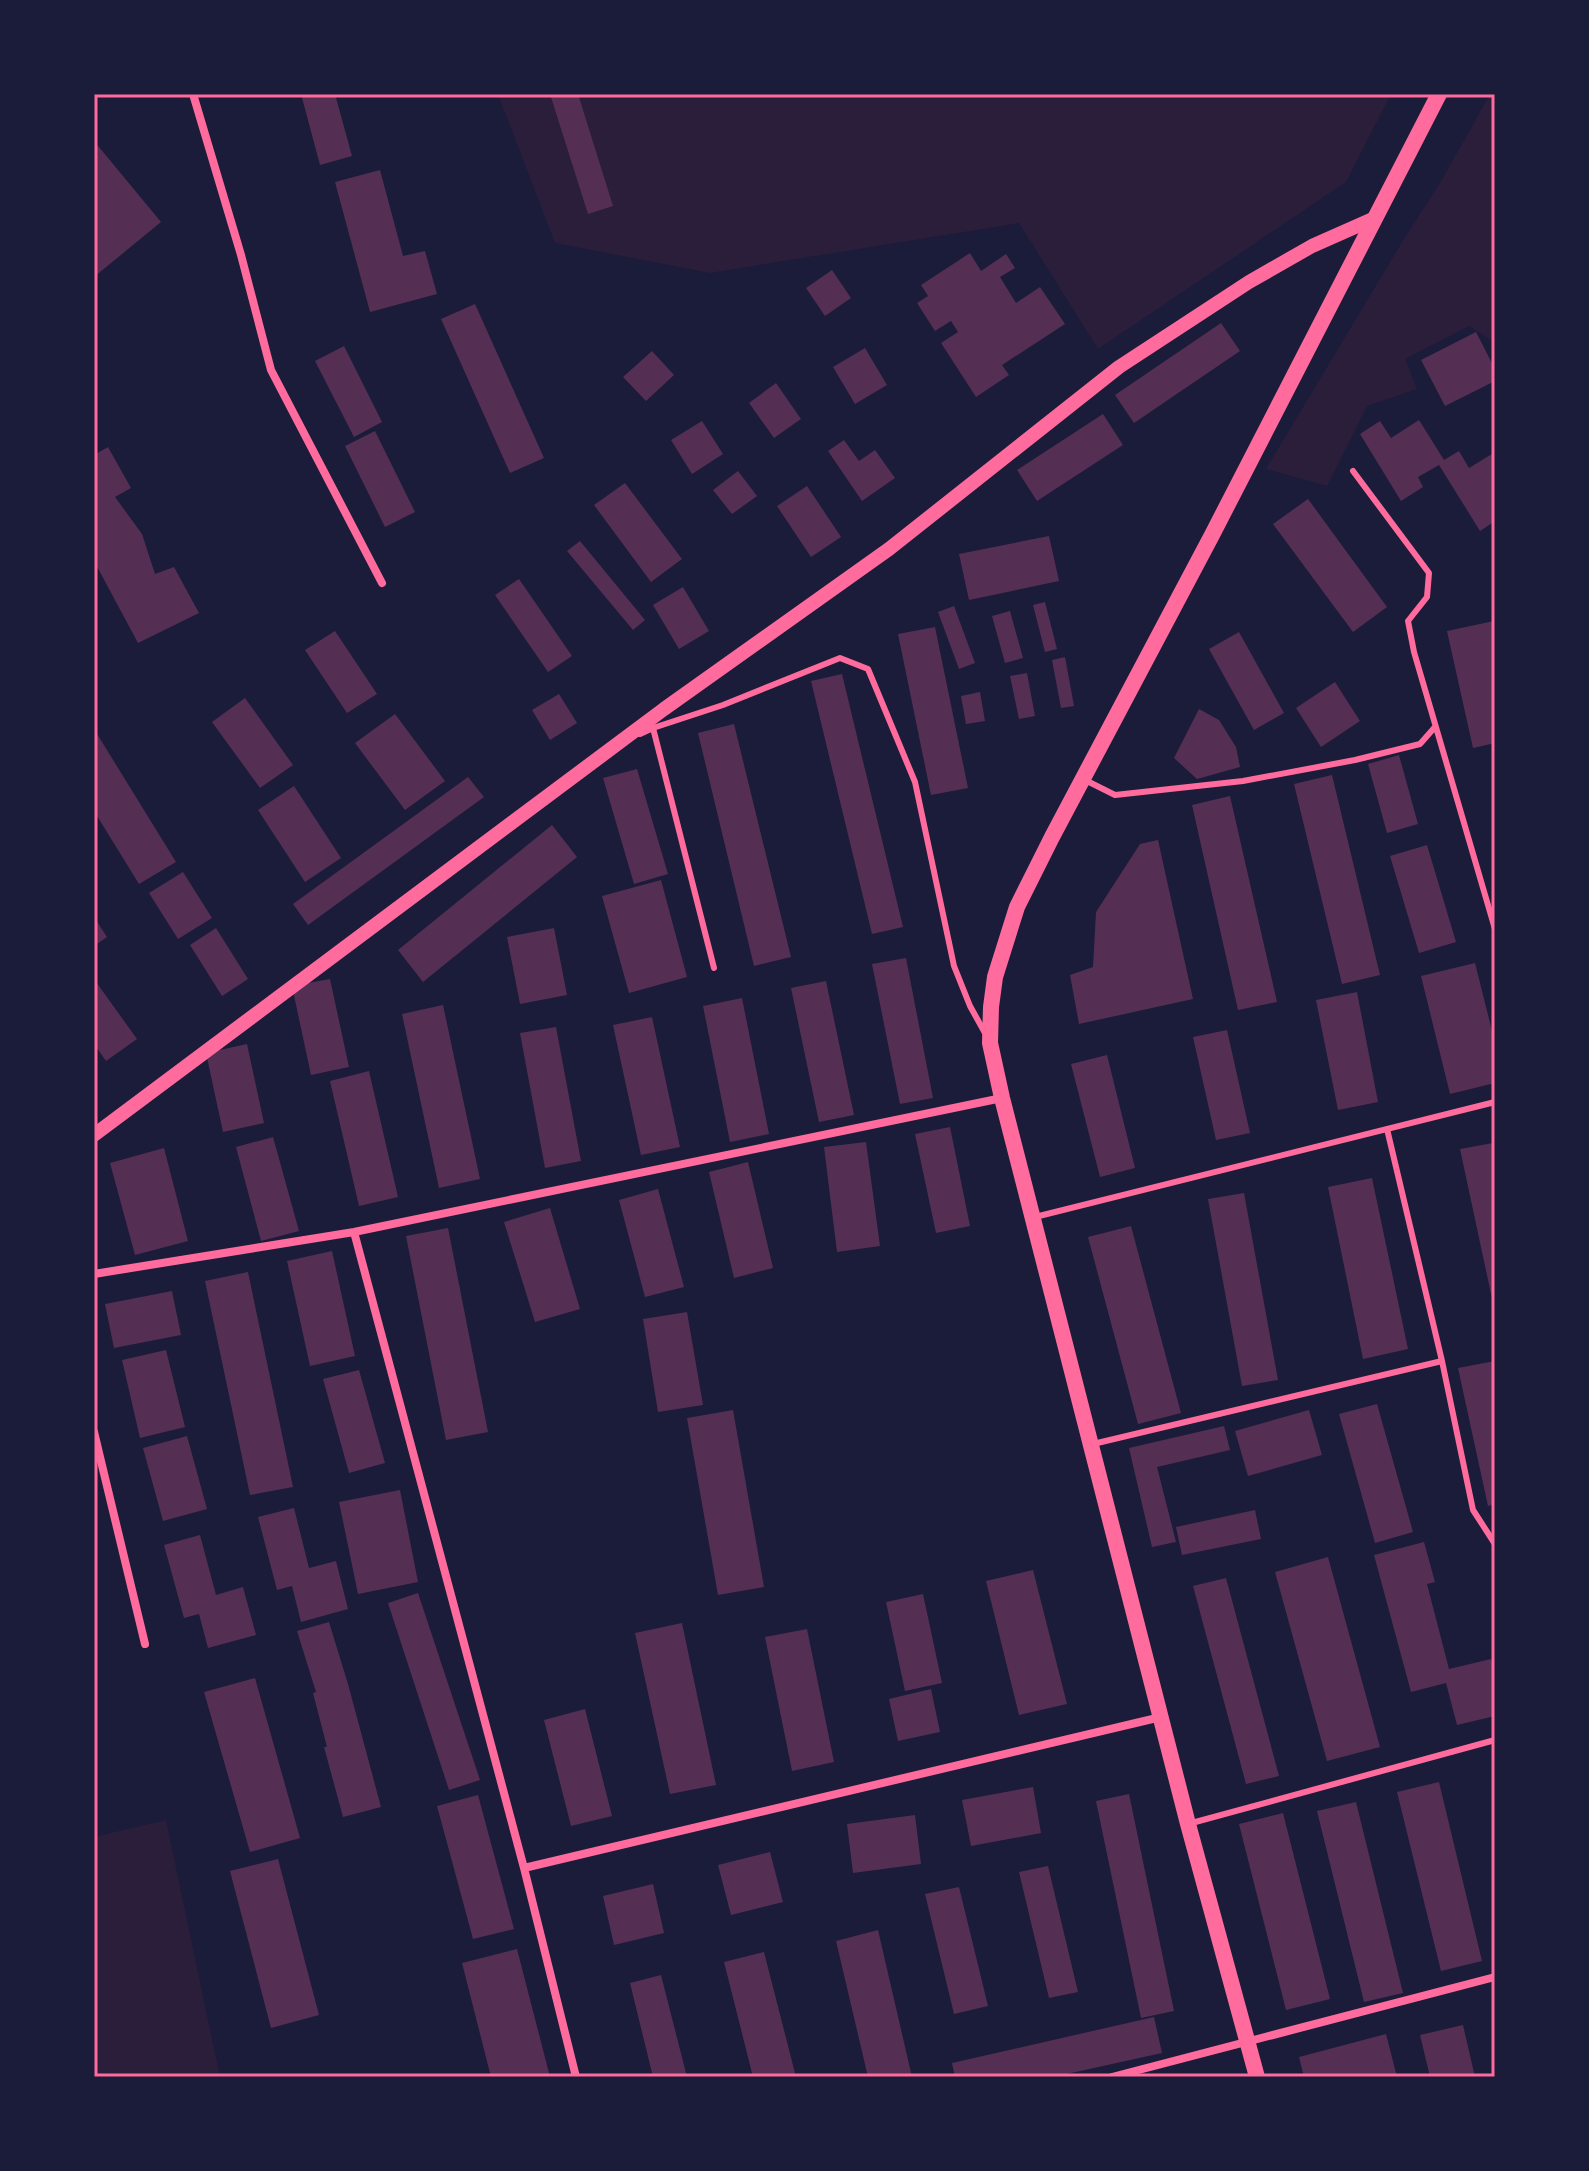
<svg xmlns="http://www.w3.org/2000/svg" width="1589" height="2171" viewBox="0 0 1589 2171" font-family="'Public Sans',sans-serif">
	<style>
		.green { fill: #2a1e3b }
		.building { fill: #542f53 }
		.lines { fill: none; stroke-linecap: round; stroke-linejoin: round }
		.service { stroke: #ff6b9d; stroke-width: 6 }
		.minor { stroke: #ff6b9d; stroke-width: 8 }
		.tertiary { stroke: #ff6b9d; stroke-width: 14 }
		.secondary { stroke: #ff6b9d; stroke-width: 16 }
		.neatline { fill: none; stroke: #ff6b9d; stroke-width: 3 }
	</style>
	<rect width="100%" height="100%" fill="#1b1b3a"/>
	<path class="green" d="M 485,94 L 1391,94 L 1346,182 L 1098,349 L 1019,223 L 710,273 L 555,243 L 499,97 Z
		M 1490,94 L 1495,94 L 1495,343 L 1469,326 L 1405,359 L 1417,389 L 1367,406 L 1327,486 L 1266,469 L 1404,239 L 1443,178 Z
		M 166,1820 L 220,2077 L 94,2077 L 94,1837 Z"/>
	<path class="building" d="M 301,94 L 335,94 L 352,156 L 320,165 Z
		M 550,94 L 578,94 L 613,206 L 588,214 Z
		M 94,141 L 161,222 L 94,277 Z
		M 380,170 L 403,256 L 425,251 L 437,294 L 370,312 L 335,182 Z
		M 970,253 L 981,271 L 1006,254 L 1015,268 L 1000,277 L 1016,303 L 1040,287 L 1065,324 L 1002,365 L 1009,375 L 976,397 L 941,343 L 958,332 L 951,321 L 935,331 L 917,303 L 928,296 L 921,285 Z
		M 832,270 L 851,298 L 825,316 L 806,288 Z
		M 475,304 L 544,458 L 510,473 L 441,319 Z
		M 1221,323 L 1240,351 L 1134,423 L 1115,395 Z
		M 1476,332 L 1495,369 L 1495,381 L 1445,406 L 1421,360 Z
		M 344,346 L 382,422 L 354,437 L 315,361 Z
		M 865,348 L 887,385 L 855,404 L 833,367 Z
		M 652,351 L 674,375 L 646,401 L 623,377 Z
		M 776,383 L 801,419 L 774,438 L 749,403 Z
		M 1103,414 L 1123,445 L 1037,501 L 1017,470 Z
		M 1419,420 L 1444,460 L 1459,451 L 1469,468 L 1495,452 L 1495,521 L 1480,531 L 1439,465 L 1418,477 L 1423,487 L 1401,501 L 1360,434 L 1380,421 L 1391,438 Z
		M 702,421 L 723,454 L 692,474 L 671,440 Z
		M 375,431 L 415,512 L 385,527 L 345,446 Z
		M 844,440 L 859,461 L 875,450 L 895,478 L 862,501 L 828,451 Z
		M 108,447 L 131,488 L 115,497 L 142,534 L 155,574 L 174,567 L 199,613 L 138,643 L 94,561 L 94,455 Z
		M 738,471 L 757,496 L 732,514 L 713,490 Z
		M 625,483 L 682,559 L 651,582 L 594,505 Z
		M 807,486 L 841,537 L 811,557 L 777,506 Z
		M 1308,499 L 1387,607 L 1353,632 L 1273,524 Z
		M 1049,536 L 1059,581 L 969,600 L 959,554 Z
		M 580,541 L 645,620 L 633,630 L 567,551 Z
		M 519,579 L 572,656 L 548,672 L 495,595 Z
		M 683,587 L 709,631 L 679,649 L 653,605 Z
		M 1045,602 L 1057,649 L 1045,652 L 1033,605 Z
		M 954,606 L 975,663 L 959,669 L 938,612 Z
		M 1010,611 L 1023,658 L 1005,663 L 992,616 Z
		M 1494,621 L 1495,743 L 1473,748 L 1447,631 Z
		M 935,627 L 968,788 L 931,795 L 898,634 Z
		M 335,631 L 377,694 L 347,713 L 305,650 Z
		M 1239,632 L 1284,713 L 1254,730 L 1209,649 Z
		M 1065,657 L 1074,706 L 1061,708 L 1052,660 Z
		M 1027,673 L 1035,716 L 1019,719 L 1010,676 Z
		M 842,674 L 903,927 L 872,934 L 811,681 Z
		M 1335,682 L 1360,721 L 1321,747 L 1296,708 Z
		M 980,692 L 985,721 L 966,724 L 961,696 Z
		M 559,694 L 577,723 L 550,740 L 532,710 Z
		M 245,698 L 293,765 L 260,788 L 212,722 Z
		M 1199,709 L 1219,720 L 1236,747 L 1240,767 L 1197,779 L 1174,758 Z
		M 395,714 L 445,781 L 405,810 L 355,743 Z
		M 734,724 L 791,957 L 754,966 L 698,733 Z
		M 94,729 L 176,862 L 139,884 L 94,811 Z
		M 1399,755 L 1418,824 L 1387,833 L 1368,764 Z
		M 637,769 L 668,874 L 634,884 L 603,778 Z
		M 1332,775 L 1380,975 L 1342,984 L 1294,784 Z
		M 468,777 L 484,797 L 308,925 L 293,904 Z
		M 294,786 L 341,858 L 305,882 L 258,810 Z
		M 1230,796 L 1277,1002 L 1238,1010 L 1192,805 Z
		M 552,825 L 577,857 L 423,982 L 398,950 Z
		M 1158,840 L 1193,999 L 1079,1024 L 1070,975 L 1093,967 L 1096,912 L 1140,844 Z
		M 1427,845 L 1456,942 L 1419,953 L 1390,856 Z
		M 183,872 L 212,918 L 178,939 L 149,893 Z
		M 661,880 L 687,977 L 629,993 L 602,896 Z
		M 94,917 L 107,937 L 94,946 Z
		M 216,928 L 248,979 L 222,996 L 190,945 Z
		M 554,928 L 567,995 L 520,1004 L 507,937 Z
		M 906,958 L 933,1098 L 900,1104 L 872,964 Z
		M 1475,963 L 1495,1043 L 1495,1083 L 1450,1094 L 1421,976 Z
		M 94,979 L 137,1039 L 106,1061 L 94,1044 Z
		M 330,979 L 349,1067 L 311,1075 L 292,986 Z
		M 826,981 L 854,1115 L 819,1122 L 791,988 Z
		M 1357,992 L 1378,1102 L 1338,1110 L 1316,1000 Z
		M 742,998 L 769,1134 L 730,1142 L 703,1006 Z
		M 443,1005 L 480,1179 L 439,1188 L 402,1014 Z
		M 652,1017 L 680,1147 L 641,1155 L 613,1025 Z
		M 556,1027 L 581,1161 L 545,1168 L 520,1033 Z
		M 1227,1030 L 1250,1133 L 1216,1140 L 1193,1037 Z
		M 247,1044 L 264,1123 L 223,1132 L 206,1053 Z
		M 1107,1055 L 1135,1168 L 1100,1177 L 1071,1064 Z
		M 369,1071 L 398,1197 L 359,1206 L 330,1081 Z
		M 950,1127 L 970,1226 L 936,1233 L 915,1134 Z
		M 273,1137 L 299,1231 L 261,1241 L 236,1147 Z
		M 866,1142 L 880,1246 L 837,1252 L 824,1147 Z
		M 1493,1143 L 1495,1154 L 1494,1308 L 1460,1149 Z
		M 164,1148 L 188,1241 L 135,1255 L 110,1163 Z
		M 748,1162 L 773,1268 L 734,1278 L 709,1172 Z
		M 1372,1178 L 1408,1349 L 1363,1359 L 1328,1187 Z
		M 658,1189 L 684,1287 L 645,1297 L 619,1200 Z
		M 1244,1193 L 1278,1380 L 1242,1386 L 1208,1199 Z
		M 550,1208 L 580,1309 L 535,1322 L 504,1222 Z
		M 1131,1226 L 1181,1413 L 1138,1424 L 1088,1237 Z
		M 448,1228 L 488,1432 L 446,1440 L 406,1236 Z
		M 332,1251 L 355,1356 L 310,1366 L 287,1261 Z
		M 248,1272 L 293,1487 L 250,1495 L 205,1281 Z
		M 172,1291 L 181,1335 L 114,1348 L 105,1304 Z
		M 687,1312 L 703,1405 L 658,1412 L 643,1319 Z
		M 166,1350 L 185,1427 L 140,1438 L 122,1360 Z
		M 1495,1361 L 1495,1504 L 1488,1506 L 1458,1368 Z
		M 359,1370 L 385,1463 L 349,1473 L 323,1379 Z
		M 1377,1404 L 1413,1532 L 1375,1543 L 1339,1414 Z
		M 733,1410 L 764,1587 L 718,1595 L 687,1418 Z
		M 1309,1410 L 1322,1455 L 1248,1476 L 1235,1431 Z
		M 1224,1426 L 1230,1450 L 1157,1467 L 1176,1542 L 1152,1547 L 1129,1448 Z
		M 187,1436 L 207,1509 L 163,1521 L 143,1448 Z
		M 400,1490 L 418,1582 L 358,1594 L 339,1502 Z
		M 294,1508 L 309,1568 L 336,1561 L 348,1609 L 301,1622 L 292,1586 L 277,1590 L 258,1517 Z
		M 1255,1510 L 1261,1539 L 1182,1555 L 1176,1527 Z
		M 200,1535 L 216,1595 L 243,1587 L 256,1635 L 208,1648 L 199,1614 L 184,1618 L 164,1545 Z
		M 1424,1542 L 1435,1582 L 1427,1584 L 1449,1669 L 1491,1659 L 1495,1672 L 1495,1716 L 1457,1725 L 1446,1683 L 1411,1692 L 1374,1555 Z
		M 1328,1557 L 1380,1747 L 1327,1761 L 1275,1572 Z
		M 1033,1570 L 1067,1704 L 1019,1715 L 986,1581 Z
		M 1226,1578 L 1279,1776 L 1246,1784 L 1193,1586 Z
		M 418,1593 L 480,1780 L 449,1790 L 388,1603 Z
		M 923,1594 L 942,1683 L 905,1691 L 886,1602 Z
		M 329,1622 L 348,1684 L 381,1807 L 343,1817 L 324,1747 L 327,1747 L 313,1693 L 316,1692 L 297,1631 Z
		M 682,1623 L 716,1785 L 670,1794 L 635,1633 Z
		M 807,1629 L 834,1762 L 792,1771 L 765,1637 Z
		M 255,1678 L 300,1838 L 250,1852 L 204,1692 Z
		M 931,1689 L 940,1732 L 898,1741 L 889,1699 Z
		M 585,1709 L 612,1816 L 571,1826 L 544,1720 Z
		M 1439,1782 L 1482,1961 L 1441,1971 L 1397,1792 Z
		M 1033,1787 L 1041,1833 L 971,1846 L 962,1800 Z
		M 1129,1794 L 1174,2011 L 1141,2018 L 1096,1801 Z
		M 478,1795 L 514,1929 L 473,1939 L 437,1806 Z
		M 1356,1802 L 1403,1993 L 1364,2002 L 1317,1811 Z
		M 1283,1813 L 1330,1999 L 1286,2010 L 1239,1824 Z
		M 915,1815 L 921,1864 L 853,1873 L 847,1824 Z
		M 770,1852 L 783,1902 L 731,1915 L 718,1865 Z
		M 278,1859 L 319,2015 L 271,2028 L 230,1871 Z
		M 1048,1866 L 1078,1992 L 1049,1998 L 1019,1872 Z
		M 653,1884 L 664,1933 L 614,1945 L 603,1896 Z
		M 959,1887 L 988,2006 L 954,2014 L 925,1894 Z
		M 878,1930 L 912,2077 L 868,2077 L 836,1941 Z
		M 517,1949 L 550,2077 L 491,2077 L 462,1963 Z
		M 764,1952 L 796,2077 L 753,2077 L 724,1962 Z
		M 661,1975 L 687,2077 L 653,2077 L 630,1983 Z
		M 1154,2017 L 1162,2053 L 1053,2077 L 955,2077 L 952,2063 Z
		M 1463,2025 L 1475,2077 L 1430,2077 L 1420,2035 Z
		M 1386,2034 L 1397,2077 L 1304,2077 L 1299,2057 Z"/>
	<g class="lines">
		<path class="service" d="M 1353,471 L 1429,573 L 1427,597 L 1408,621 L 1414,652 L 1495,929
			M 653,728 L 714,968
			M 640,734 L 653,728 L 723,705 L 840,658 L 868,669 L 915,782 L 954,966 L 970,1006 L 985,1033
			M 1083,779 L 1115,795 L 1243,781 L 1355,760 L 1420,744 L 1435,727
			M 1387,1129 L 1442,1361 L 1473,1510 L 1495,1544
			M 1035,1217 L 1495,1102
			M 1093,1444 L 1442,1361
			M 1188,1824 L 1495,1740"/>
		<path class="minor" d="M 193,94 L 241,255 L 271,370 L 382,583
			M 354,1232 L 524,1868 L 576,2077
			M 94,1274 L 354,1232 L 1002,1098
			M 94,1432 L 145,1644
			M 524,1868 L 1161,1717
			M 1112,2077 L 1495,1977"/>
		<path class="tertiary" d="M 94,1135 L 664,709 L 889,549 L 1119,367 L 1249,282 L 1312,246 L 1373,219"/>
		<path class="secondary" d="M 1257,2077 L 1188,1824 L 1002,1098 L 990,1043 L 991,1007 L 995,977 L 1017,907 L 1052,837 L 1212,535 L 1439,94"/>
	</g>
	<rect width="1589" height="2171" fill="none" stroke="#1b1b3a" stroke-width="192"/>
	<rect x="96" y="96" width="1397" height="1979" class="neatline"/>
</svg>
